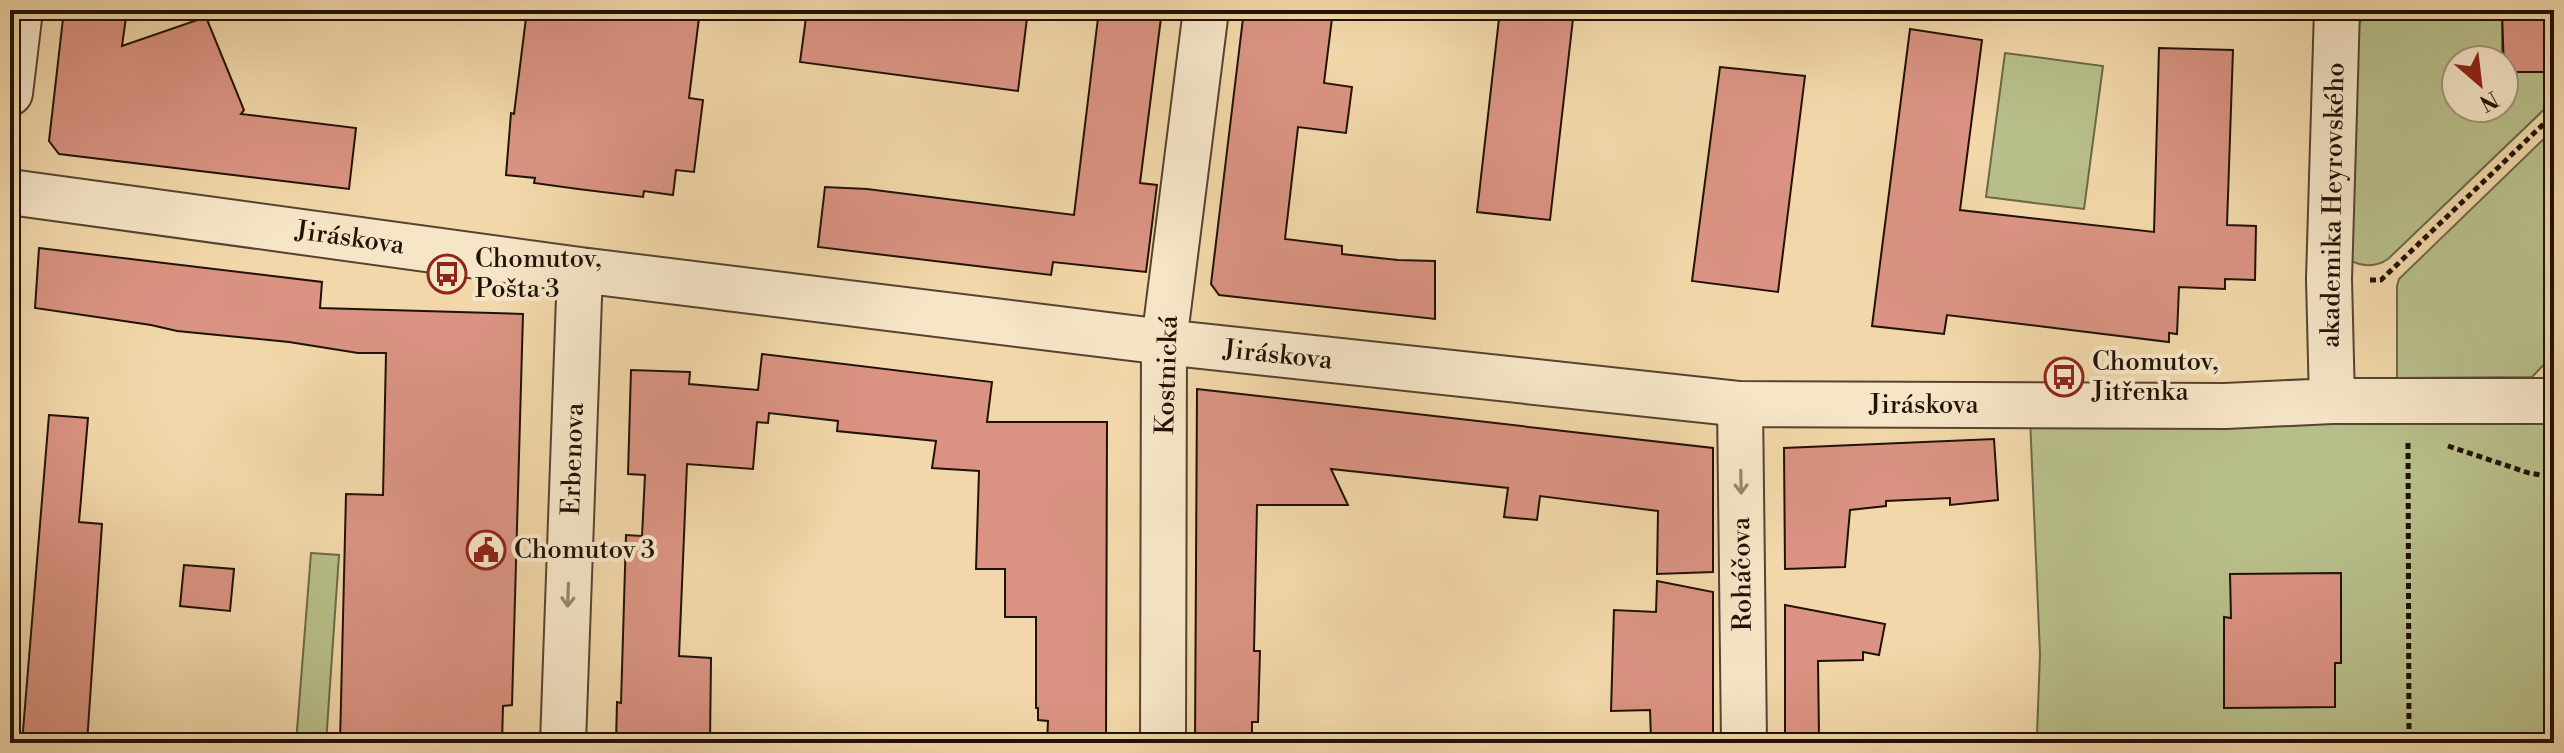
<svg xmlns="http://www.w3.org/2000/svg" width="2564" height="753" viewBox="0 0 2564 753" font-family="'Libre Bodoni',serif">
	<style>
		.green { fill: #b8bf8a; stroke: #6c6848; stroke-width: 2 }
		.building { fill: #da9382; stroke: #211207; stroke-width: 2 }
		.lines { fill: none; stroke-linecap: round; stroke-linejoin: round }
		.minor-casing { stroke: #554330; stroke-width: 48 }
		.path { stroke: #211207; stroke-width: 5; stroke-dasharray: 6 4; stroke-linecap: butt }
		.minor { stroke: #f6e5c7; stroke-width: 44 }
		.oneway { stroke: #968671 }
		.labels { text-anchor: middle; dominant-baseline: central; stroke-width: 8; stroke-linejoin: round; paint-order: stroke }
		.street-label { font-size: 26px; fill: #211207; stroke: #f6e5c7 }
		.poi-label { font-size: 26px; fill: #211207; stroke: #f6e5c7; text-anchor: start }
	</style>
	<rect width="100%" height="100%" fill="#f1d7a9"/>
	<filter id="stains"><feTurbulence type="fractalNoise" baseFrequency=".0025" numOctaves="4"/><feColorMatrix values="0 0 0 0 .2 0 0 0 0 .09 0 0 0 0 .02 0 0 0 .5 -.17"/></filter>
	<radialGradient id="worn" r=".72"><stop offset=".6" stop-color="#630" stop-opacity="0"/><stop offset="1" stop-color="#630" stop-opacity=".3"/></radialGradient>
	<path class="green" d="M 2382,10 L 2502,10 L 2502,60 L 2456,60 L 2456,108 L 2504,108 L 2504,72 L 2554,72 L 2554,100 L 2388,259 C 2374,269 2356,266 2343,256 L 2349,30 L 2370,14 Z
		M 2005,53 L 2103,66 L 2084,209 L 1986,197 Z
		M 2554,129 L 2554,354 L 2532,377 L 2397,378 L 2397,286 L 2399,279 Z
		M 2554,414 L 2554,743 L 2129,743 L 2128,735 L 2037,735 L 2040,654 L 2030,418 Z
		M 311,553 L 339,555 L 326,743 L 296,743 Z"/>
	<path class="building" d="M 64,10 L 127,10 L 122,46 L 206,17 L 244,110 L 241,114 L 356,128 L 349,189 L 59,154 L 49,141 Z
		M 527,10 L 700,10 L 689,98 L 703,100 L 694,172 L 676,170 L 673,195 L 644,191 L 643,197 L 578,189 L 534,183 L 535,178 L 506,175 L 511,113 L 514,114 Z
		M 807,10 L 1028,10 L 1018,91 L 800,62 Z
		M 1099,10 L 1162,10 L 1140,183 L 1157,185 L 1146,272 L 1053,262 L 1051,275 L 818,247 L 825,187 L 867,189 L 1074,215 Z
		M 1244,10 L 1333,10 L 1324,83 L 1352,87 L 1346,133 L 1298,127 L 1285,239 L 1342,246 L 1342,254 L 1398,260 L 1435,261 L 1435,319 L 1219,295 L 1211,284 Z
		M 1500,10 L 1574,10 L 1550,220 L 1477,212 Z
		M 2502,10 L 2554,10 L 2554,72 L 2504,72 Z
		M 1910,29 L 1982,40 L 1960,210 L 2154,232 L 2159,48 L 2233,50 L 2227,225 L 2256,226 L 2255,280 L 2225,279 L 2225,289 L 2179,287 L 2177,334 L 2169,333 L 2169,342 L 1947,315 L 1944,334 L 1872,326 Z
		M 1720,67 L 1805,76 L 1778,292 L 1692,281 Z
		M 39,248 L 322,282 L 320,308 L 523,314 L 512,705 L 503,706 L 502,743 L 340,743 L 346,494 L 383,495 L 386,353 L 358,353 L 289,342 L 177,331 L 151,325 L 35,308 Z
		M 762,354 L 992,382 L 987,422 L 1107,422 L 1106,743 L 1047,743 L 1048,721 L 1038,720 L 1038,708 L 1036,708 L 1036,617 L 1005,617 L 1005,569 L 976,569 L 979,471 L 932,468 L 936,441 L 837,431 L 838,421 L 769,413 L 768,423 L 757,422 L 753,469 L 687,464 L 679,656 L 711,658 L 710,743 L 616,743 L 617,702 L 621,703 L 626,535 L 642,536 L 645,475 L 628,474 L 631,370 L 690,372 L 689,384 L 758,390 Z
		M 1197,389 L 1713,448 L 1713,572 L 1657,574 L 1658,511 L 1540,496 L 1537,520 L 1504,517 L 1508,488 L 1331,469 L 1348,505 L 1257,505 L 1254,651 L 1260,651 L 1258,722 L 1252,722 L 1252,743 L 1195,743 Z
		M 49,415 L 88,418 L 79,522 L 102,524 L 87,743 L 22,743 Z
		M 1994,439 L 1998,500 L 1950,505 L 1950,498 L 1886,501 L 1886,506 L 1850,510 L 1845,567 L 1785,569 L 1784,448 Z
		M 184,565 L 234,569 L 230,611 L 180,606 Z
		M 2341,573 L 2341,663 L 2335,663 L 2335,707 L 2224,708 L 2224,617 L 2231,618 L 2230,574 Z
		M 1657,581 L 1713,592 L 1713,743 L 1657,743 L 1657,739 L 1651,740 L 1650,710 L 1611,711 L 1614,610 L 1656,612 Z
		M 1785,605 L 1885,624 L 1879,655 L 1863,652 L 1863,660 L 1818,661 L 1819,737 L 1785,735 Z"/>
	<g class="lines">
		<g class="minor-casing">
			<path id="minor" d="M 10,93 L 20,10
				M 10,192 L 580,270 L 1164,342 L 1740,404 L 2225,406 L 2332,401 L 2554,401
				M 2332,401 L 2329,279 L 2337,10
				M 1740,404 L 1744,743
				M 563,743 L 580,270
				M 1163,743 L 1164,342 L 1206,10"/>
		</g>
		<path class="path" d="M 2370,280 L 2381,280 L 2554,114
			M 2408,443 L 2409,743
			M 2448,446 L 2529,473 L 2554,477"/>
		<use href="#minor" class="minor"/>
	</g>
	<defs><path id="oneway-shaft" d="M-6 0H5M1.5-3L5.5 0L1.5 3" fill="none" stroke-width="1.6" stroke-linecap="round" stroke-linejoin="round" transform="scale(2)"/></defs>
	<g class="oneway">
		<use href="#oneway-shaft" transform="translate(1741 482) rotate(89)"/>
		<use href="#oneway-shaft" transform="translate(568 595) rotate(92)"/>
	</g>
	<defs>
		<g id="bus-ring" transform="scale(2)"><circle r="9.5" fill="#f6e5c7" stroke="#8f2418" stroke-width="1.5"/><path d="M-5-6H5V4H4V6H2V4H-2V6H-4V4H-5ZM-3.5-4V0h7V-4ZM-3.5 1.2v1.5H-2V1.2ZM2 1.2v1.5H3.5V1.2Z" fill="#8f2418"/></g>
		<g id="civic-ring" transform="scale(2)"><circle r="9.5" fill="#f6e5c7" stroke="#8f2418" stroke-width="1.5"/><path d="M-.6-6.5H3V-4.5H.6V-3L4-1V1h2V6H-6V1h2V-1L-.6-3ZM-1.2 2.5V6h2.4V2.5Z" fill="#8f2418"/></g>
	</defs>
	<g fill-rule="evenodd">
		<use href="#bus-ring" x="447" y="274"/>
		<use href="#bus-ring" x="2064" y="377"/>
		<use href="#civic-ring" x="486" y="550"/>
	</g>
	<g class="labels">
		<g class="street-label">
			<text transform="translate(2333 205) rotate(-89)">akademika Heyrovského</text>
			<text transform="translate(350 238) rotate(8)">Jiráskova</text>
			<text transform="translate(1278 355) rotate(6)">Jiráskova</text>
			<text transform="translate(1167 375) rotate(-88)">Kostnická</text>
			<text x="1924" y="405">Jiráskova</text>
			<text transform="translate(573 459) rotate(-88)">Erbenova</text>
			<text transform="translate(1742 574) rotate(-91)">Roháčova</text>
		</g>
		<g class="poi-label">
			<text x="475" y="259">Chomutov,<tspan x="475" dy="30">Pošta 3</tspan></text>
			<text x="2092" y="362">Chomutov,<tspan x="2092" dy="30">Jitřenka</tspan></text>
			<text x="514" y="550">Chomutov 3</text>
		</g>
	</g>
	<rect width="2564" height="753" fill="none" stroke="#f1d7a9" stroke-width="40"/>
	<rect x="12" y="12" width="2540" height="729" fill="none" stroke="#211207" stroke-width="4"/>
	<rect x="20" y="20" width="2524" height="713" fill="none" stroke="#211207" stroke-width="2"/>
	<g transform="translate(2480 84) rotate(152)"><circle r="38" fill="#f6e5c7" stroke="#a1917a" stroke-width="2"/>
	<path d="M0-6L14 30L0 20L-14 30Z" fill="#8f2418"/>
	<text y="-12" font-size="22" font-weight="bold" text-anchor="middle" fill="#211207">N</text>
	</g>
	<rect width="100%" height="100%" filter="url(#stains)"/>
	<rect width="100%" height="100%" fill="url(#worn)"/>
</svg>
